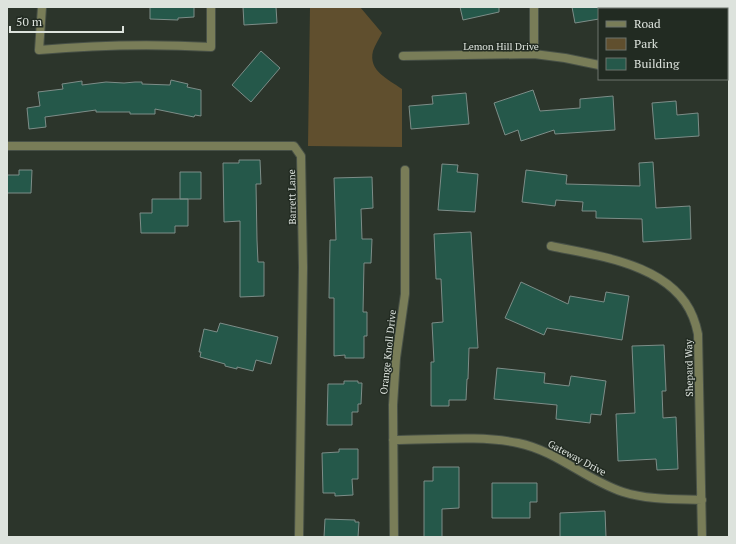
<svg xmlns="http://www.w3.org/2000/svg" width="736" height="544" viewBox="0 0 736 544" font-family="'PT Serif',serif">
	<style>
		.green { fill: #604f2e }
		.building { fill: #25584a; stroke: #7d8d88 }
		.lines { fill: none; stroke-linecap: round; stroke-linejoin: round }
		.minor-casing { stroke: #485147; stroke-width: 10 }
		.minor { stroke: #797d58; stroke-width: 8 }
		.labels { text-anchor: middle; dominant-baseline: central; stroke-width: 3; stroke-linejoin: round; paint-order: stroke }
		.street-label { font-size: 10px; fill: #dde3dd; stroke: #222b22 }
	</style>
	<rect width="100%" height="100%" fill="#2c352b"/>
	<path class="green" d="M 310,7 L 360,7 L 382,33 C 379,39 375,45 373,51 C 368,71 388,79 402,89 L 402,147 L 308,146 Z"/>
	<path class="building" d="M 150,7 L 194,7 L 194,17 L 178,18 L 178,20 L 150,19 Z
		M 243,7 L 276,7 L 277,23 L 244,25 Z
		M 460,7 L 499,7 L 499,12 L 463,20 Z
		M 572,7 L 599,7 L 599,19 L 575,23 Z
		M 261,51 L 280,68 L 251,102 L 232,85 Z
		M 171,80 L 188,84 L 187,87 L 201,90 L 201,116 L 195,115 L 194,117 L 155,109 L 155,114 L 130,114 L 130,112 L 96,112 L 96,110 L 45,117 L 46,127 L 29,129 L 27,108 L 40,106 L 38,92 L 63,89 L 62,84 L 82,81 L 82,85 L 106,82 L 124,83 L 135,82 L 142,82 L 142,84 L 170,85 Z
		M 533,90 L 540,111 L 580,108 L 580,99 L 613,96 L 615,130 L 555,134 L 554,130 L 521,141 L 518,130 L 505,135 L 494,103 Z
		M 466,93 L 469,124 L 411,129 L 409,106 L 433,104 L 432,96 Z
		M 676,101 L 677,115 L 698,113 L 699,136 L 655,139 L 652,103 Z
		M 239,160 L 260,160 L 261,184 L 256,184 L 257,240 L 258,262 L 264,262 L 264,296 L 240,297 L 240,221 L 224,222 L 223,163 L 239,163 Z
		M 653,162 L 656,208 L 690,206 L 691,239 L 643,242 L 642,219 L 596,218 L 596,211 L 582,211 L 583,202 L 556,200 L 555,206 L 522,202 L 526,170 L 567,175 L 566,184 L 640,186 L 639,163 Z
		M 442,164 L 458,165 L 457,172 L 478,174 L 475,212 L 438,210 Z
		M 19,170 L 32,170 L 31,193 L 7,193 L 7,175 L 19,175 Z
		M 180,172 L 201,172 L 201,199 L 180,199 Z
		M 372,177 L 373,208 L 361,209 L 362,239 L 372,239 L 371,263 L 364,263 L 363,312 L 367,312 L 367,336 L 364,336 L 364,358 L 345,358 L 345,355 L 334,356 L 334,298 L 329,298 L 330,240 L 336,240 L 334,178 Z
		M 152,199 L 188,199 L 188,226 L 175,226 L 175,233 L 141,233 L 140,213 L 152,213 Z
		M 471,232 L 478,348 L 469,348 L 468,379 L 467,379 L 466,400 L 449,400 L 449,406 L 431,406 L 431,362 L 434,362 L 432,323 L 443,322 L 441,279 L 436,279 L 434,234 Z
		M 521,282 L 568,304 L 570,296 L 604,302 L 606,292 L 629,296 L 622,340 L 547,328 L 544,335 L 505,318 Z
		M 220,323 L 278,337 L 271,364 L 256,360 L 253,371 L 237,367 L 237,369 L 225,366 L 225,364 L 200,357 L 201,352 L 199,352 L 204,329 L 217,332 Z
		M 664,345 L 666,391 L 662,391 L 663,418 L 676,417 L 678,469 L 657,470 L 656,459 L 618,461 L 616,414 L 635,413 L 632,346 Z
		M 497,368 L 545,373 L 544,383 L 569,386 L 571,376 L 606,381 L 601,415 L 591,414 L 590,423 L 556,419 L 557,405 L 494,399 Z
		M 344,381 L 358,381 L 358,383 L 362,383 L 361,404 L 358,404 L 358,412 L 352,412 L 352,425 L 327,425 L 328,384 L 344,384 Z
		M 339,449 L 358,449 L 358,479 L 352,479 L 353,495 L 335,496 L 335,493 L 323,493 L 322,453 L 339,452 Z
		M 433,467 L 459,467 L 459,508 L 442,509 L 442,537 L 424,537 L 424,481 L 433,481 Z
		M 492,483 L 537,483 L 537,502 L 530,502 L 530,518 L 492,518 Z
		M 605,511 L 606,537 L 560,537 L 560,513 Z
		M 325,519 L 355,520 L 355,522 L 359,522 L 358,537 L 324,537 Z"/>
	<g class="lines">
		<g class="minor-casing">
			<path id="minor" d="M 42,7 L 39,50 C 96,45 154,44 211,47 L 211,7
				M 534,54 L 534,7
				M 403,56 L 534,54 L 565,58 L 599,65
				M 727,70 L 729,70
				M 7,146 L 294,146 L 301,156 L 303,267 L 299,537
				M 551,246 C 598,256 672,264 693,317 C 695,322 697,329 698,334 L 702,537
				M 393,440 C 433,440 480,435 518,443 C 557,451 586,480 623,492 C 648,500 676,499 702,500
				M 394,537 L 393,405 L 396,358 L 405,294 L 405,170"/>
		</g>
		<use href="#minor" class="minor"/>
	</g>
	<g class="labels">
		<g class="street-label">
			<text x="501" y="46">Lemon Hill Drive</text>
			<text transform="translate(292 197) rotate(-91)">Barrett Lane</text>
			<text transform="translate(388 352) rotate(-84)">Orange Knoll Drive</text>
			<text transform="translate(689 368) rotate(-91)">Shepard Way</text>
			<text transform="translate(577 458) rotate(28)">Gateway Drive</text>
		</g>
	</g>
	<rect width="736" height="544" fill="none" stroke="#dde3dd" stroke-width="16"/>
	<rect x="598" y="8" width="130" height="72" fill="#222b22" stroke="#6d756d"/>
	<rect x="606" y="21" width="20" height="6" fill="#797d58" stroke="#6d756d"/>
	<text x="634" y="28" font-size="12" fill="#dde3dd">Road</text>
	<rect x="606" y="38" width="20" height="12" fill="#604f2e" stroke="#6d756d"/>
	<text x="634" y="48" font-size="12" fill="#dde3dd">Park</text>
	<rect x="606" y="58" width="20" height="12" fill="#25584a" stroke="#6d756d"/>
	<text x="634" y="68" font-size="12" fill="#dde3dd">Building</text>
	<path d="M10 26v6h113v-6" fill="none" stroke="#dde3dd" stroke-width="2"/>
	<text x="16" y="26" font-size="12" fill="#dde3dd" stroke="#222b22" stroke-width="3" paint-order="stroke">50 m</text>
</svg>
